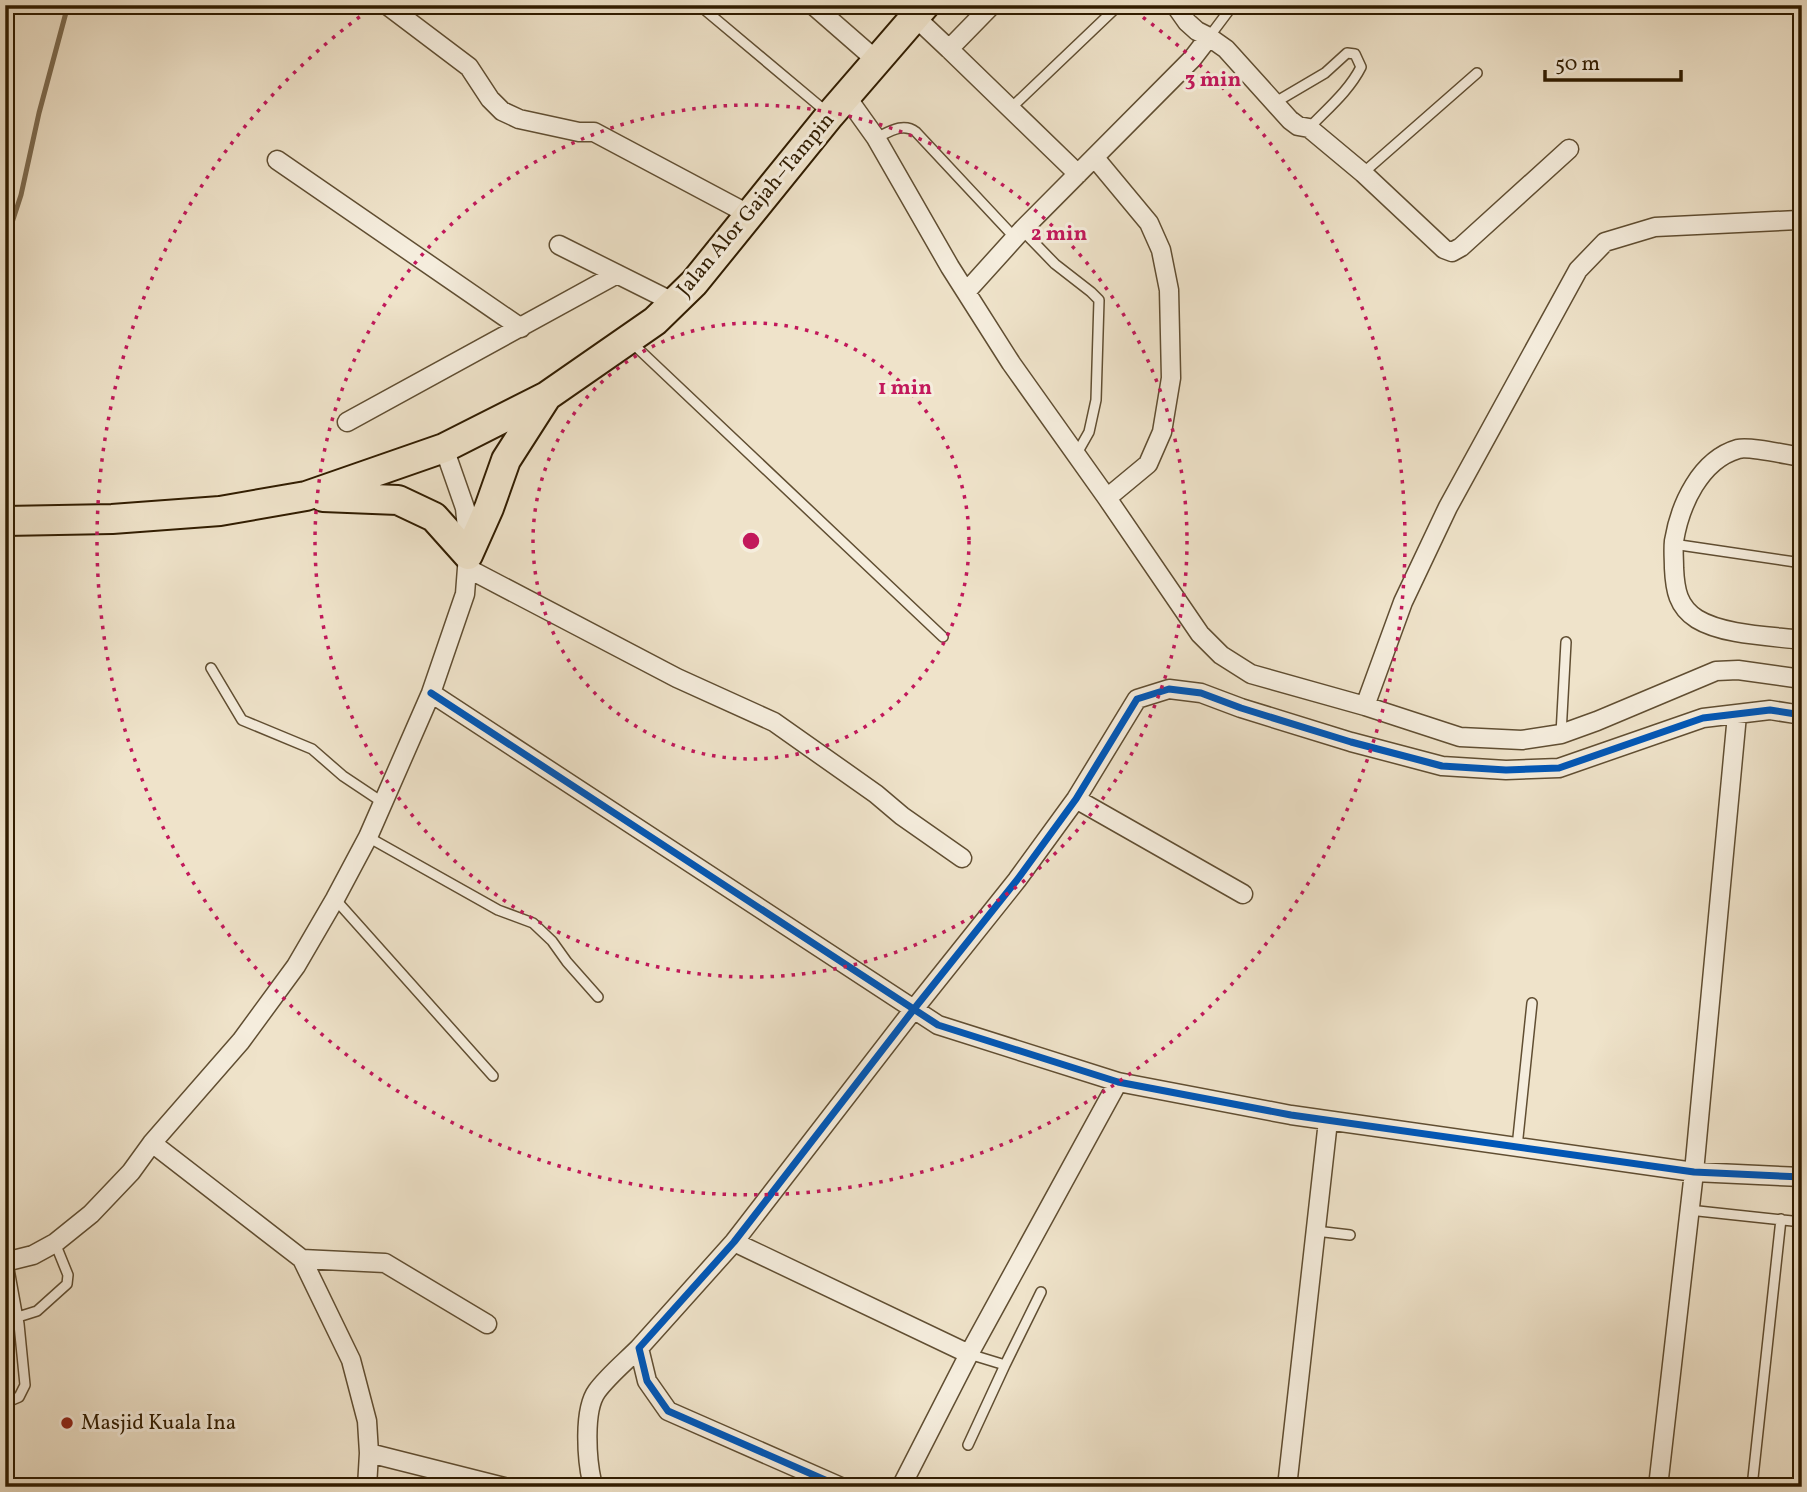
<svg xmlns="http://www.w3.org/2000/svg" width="1807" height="1492" viewBox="0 0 1807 1492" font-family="Vollkorn,serif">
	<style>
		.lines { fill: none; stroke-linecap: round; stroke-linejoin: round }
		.stream { stroke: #7c6b50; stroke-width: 5 }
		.service-casing { stroke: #604e32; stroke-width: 12 }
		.minor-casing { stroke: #604e32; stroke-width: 21 }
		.primary-casing { stroke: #301c00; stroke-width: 32 }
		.service { stroke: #f5eddd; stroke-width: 9 }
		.minor { stroke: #f5eddd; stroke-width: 18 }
		.primary { stroke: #efe3ca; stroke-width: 28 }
		.cycleway-casing { stroke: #f5eddd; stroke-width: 11 }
		.cycleway { stroke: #0057b8; stroke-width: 7 }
		.ring { fill: none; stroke: #c2185b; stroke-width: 3.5; stroke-dasharray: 3.5 7 }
		.poi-dot { fill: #8f2418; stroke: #f5eddd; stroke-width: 2.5 }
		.labels { text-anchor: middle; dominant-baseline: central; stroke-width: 6; stroke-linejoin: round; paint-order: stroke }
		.street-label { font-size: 21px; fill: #301c00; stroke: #f5eddd }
		.poi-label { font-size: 21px; fill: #301c00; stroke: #f5eddd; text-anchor: start }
		.centre { fill: #c2185b; stroke: #f5eddd; stroke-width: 3.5 }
		.ring-label { font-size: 21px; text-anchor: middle; font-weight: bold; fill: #c2185b; stroke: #f5eddd; stroke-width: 6; stroke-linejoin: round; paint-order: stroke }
	</style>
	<rect width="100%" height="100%" fill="#efe3ca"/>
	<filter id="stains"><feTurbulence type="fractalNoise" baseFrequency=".00286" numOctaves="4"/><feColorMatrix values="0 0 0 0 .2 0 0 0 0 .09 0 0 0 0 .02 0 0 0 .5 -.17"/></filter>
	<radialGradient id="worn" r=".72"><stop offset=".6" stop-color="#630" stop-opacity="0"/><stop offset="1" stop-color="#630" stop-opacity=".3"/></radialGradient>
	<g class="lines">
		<path class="stream" d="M 5,244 L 21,195 L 39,113 L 68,5"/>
		<g class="service-casing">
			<path id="service" d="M 699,5 L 829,114
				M 1209,37 L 1233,5
				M 1274,103 L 1325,73 L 1347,53 L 1355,54 L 1361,67 C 1349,91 1327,109 1309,128
				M 1011,108 L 1119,5
				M 876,138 C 889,132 903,122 916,132 L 1015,238
				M 1363,173 L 1477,73
				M 1022,230 L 1055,264 L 1091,292 L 1099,300 L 1096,400 L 1089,432 L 1076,455
				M 630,341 L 943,637
				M 1673,544 L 1802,563
				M 211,668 L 242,720 L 312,749 L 343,776 L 382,802
				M 1561,734 L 1566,642
				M 368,837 L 498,910 L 533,923 L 552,941 L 567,962 L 598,997
				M 335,899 L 493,1076
				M 1517,1147 L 1532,1003
				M 1689,1210 L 1802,1222
				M 1316,1231 L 1350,1235
				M 5,1247 L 19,1324 L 25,1385 L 19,1397 L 5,1403
				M 18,1317 L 37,1311 L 67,1284 L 68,1275 L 55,1243
				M 969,1354 L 1005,1365
				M 968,1445 L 1005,1365 L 1041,1292
				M 1752,1487 L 1781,1219"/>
		</g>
		<g class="minor-casing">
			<path id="minor" d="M 387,5 L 469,67 L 490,99 L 502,111 L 519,119 L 579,132 L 594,132 L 750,215
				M 813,5 L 876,60
				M 1175,5 L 1187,22 L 1197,31 L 1209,37 L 1226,49 L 1290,120 L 1298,126 L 1309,128 L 1363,173 L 1444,249 L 1452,252 L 1461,247 L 1569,149
				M 914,16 L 949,49 L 992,5
				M 949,49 L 1078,174
				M 846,96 L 876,138 L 950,267 L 1011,363 L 1107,498 L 1200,634 L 1221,655 L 1251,674 L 1365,706 L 1460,737 L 1522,740 L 1561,734 L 1597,721 L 1716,671 L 1738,670 L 1802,679
				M 1095,158 L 1149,223 L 1161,250 L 1169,290 L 1171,378 L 1162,432 L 1148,464 L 1107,498
				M 277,160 L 521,328
				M 559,245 L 675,303
				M 966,292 L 1022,230 L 1192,59 L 1209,37
				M 347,422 L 617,274
				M 1802,457 C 1788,455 1749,446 1738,449 C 1700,460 1680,505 1674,541 C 1673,550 1674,559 1674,568 C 1675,590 1678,607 1697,619 C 1723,635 1771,636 1802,640
				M 467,568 L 677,678 L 774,722 L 876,794 L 902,816 L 962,858
				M 431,693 L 938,1025 L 1118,1082 L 1291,1115 L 1694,1172 L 1802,1177
				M 1365,706 L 1403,602 L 1448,507 L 1578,270 L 1605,242 L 1655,227 L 1798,220
				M 1076,799 L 1243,894
				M 152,1143 L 302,1259 L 351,1360 L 367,1421 L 369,1453 L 367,1487
				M 734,1242 L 969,1354
				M 302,1259 L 385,1263 L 487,1324
				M 5,1262 L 33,1255 L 55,1243 L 91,1214 L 131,1172 L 152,1143 L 241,1041 L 296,966 L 335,899 L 368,837 L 431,693 L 465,594 L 468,555 L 467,528 L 465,508 L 444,448
				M 369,1453 L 504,1487
				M 587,1487 L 592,1482 C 587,1460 583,1410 597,1391 C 608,1376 625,1362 639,1348
				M 841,1487 L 668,1411 L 647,1381 L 639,1348 L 734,1242 L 914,1009 L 1017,880 L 1076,799 L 1137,699 L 1169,689 L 1201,693 L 1241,708 L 1351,742 L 1442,766 L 1506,770 L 1559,768 L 1703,718 L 1770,710 L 1802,715
				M 901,1487 L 969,1354 L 1118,1082
				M 1287,1487 L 1328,1121
				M 1658,1487 L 1694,1172 L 1737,715"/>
		</g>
		<g class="primary-casing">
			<path id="primary" d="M 323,497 L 398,500 L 434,517 L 468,555 L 489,508 L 506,460 L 547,396
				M 5,521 L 112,519 L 220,511 L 306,496 L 444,448 L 547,396 L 655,321 L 694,283 L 830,115 L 925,5"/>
		</g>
		<use href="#service" class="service"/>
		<use href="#minor" class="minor"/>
		<use href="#primary" class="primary"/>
		<g class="cycleway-casing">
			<path id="cycleway" d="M 431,693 L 938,1025 L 1118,1082 L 1291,1115 L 1694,1172 L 1802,1177
				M 841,1487 L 668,1411 L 647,1381 L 639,1348 L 734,1242 L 914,1009 L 1017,880 L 1076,799 L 1137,699 L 1169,689 L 1201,693 L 1241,708 L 1351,742 L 1442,766 L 1506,770 L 1559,768 L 1703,718 L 1770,710 L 1802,715"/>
		</g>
		<use href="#cycleway" class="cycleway"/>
	</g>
	<g class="ring">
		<circle cx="751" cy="541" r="218"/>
		<circle cx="751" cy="541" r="436"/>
		<path d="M1126 5A654 654 0 1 1 376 5"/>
	</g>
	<circle class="poi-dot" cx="67" cy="1423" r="7"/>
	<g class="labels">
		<g class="street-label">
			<text transform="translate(756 205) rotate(-50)">Jalan Alor Gajah–Tampin</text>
		</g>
		<g class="poi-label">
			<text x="81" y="1423">Masjid Kuala Ina</text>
		</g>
	</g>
	<circle cx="751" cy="541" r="10" class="centre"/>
	<g class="ring-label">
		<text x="1213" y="86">3 min</text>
		<text x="1059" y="240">2 min</text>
		<text x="905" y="394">1 min</text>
	</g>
	<rect width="1807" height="1492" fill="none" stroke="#efe3ca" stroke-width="28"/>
	<rect x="7" y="7" width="1793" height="1478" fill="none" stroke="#301c00" stroke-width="3.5"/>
	<rect x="14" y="14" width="1779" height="1464" fill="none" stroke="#301c00" stroke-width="2"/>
	<path d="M1545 70v10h136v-10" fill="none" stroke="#301c00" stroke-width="3.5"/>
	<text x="1555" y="70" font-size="21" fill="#301c00" stroke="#f5eddd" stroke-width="5" paint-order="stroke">50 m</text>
	<rect width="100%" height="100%" filter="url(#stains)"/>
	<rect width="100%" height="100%" fill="url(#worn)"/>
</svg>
